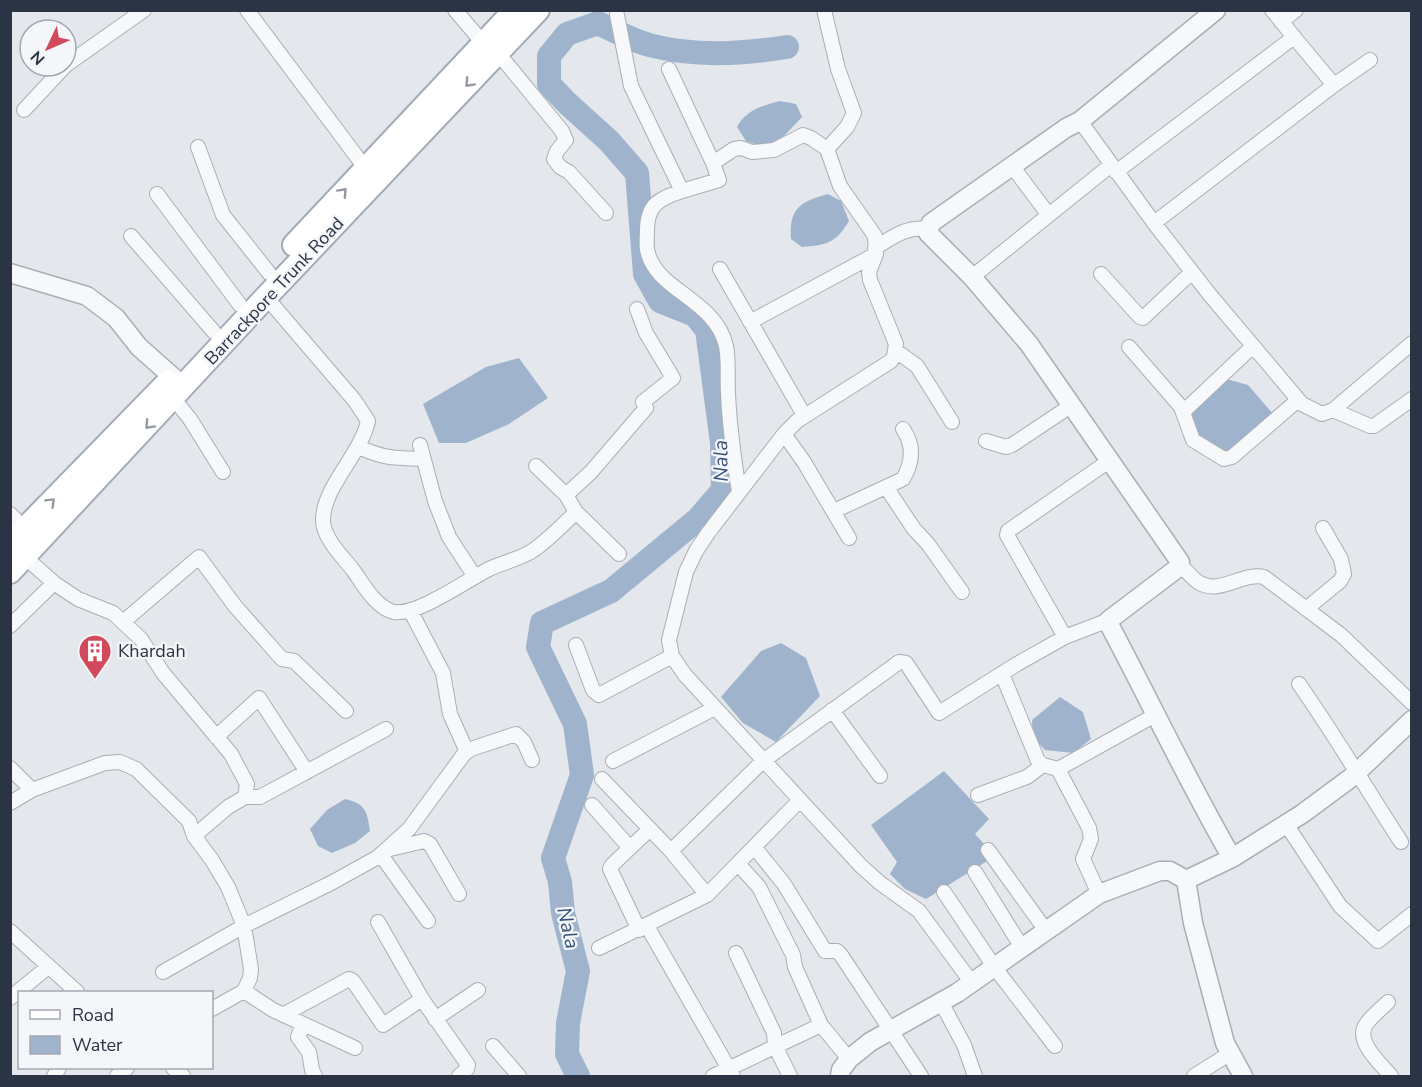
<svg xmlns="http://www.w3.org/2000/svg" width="1422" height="1087" viewBox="0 0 1422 1087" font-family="'Nunito Sans',sans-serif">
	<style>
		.water { fill: #9fb4cc }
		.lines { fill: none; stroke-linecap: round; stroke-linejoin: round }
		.river { stroke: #9fb4cc; stroke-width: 24 }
		.minor-casing { stroke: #a9aeb7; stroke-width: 16 }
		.tertiary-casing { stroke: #a9aeb7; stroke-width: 21 }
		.primary-casing { stroke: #a3abb8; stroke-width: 26 }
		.minor { stroke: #f7f8fa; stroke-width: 14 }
		.tertiary { stroke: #f7f8fa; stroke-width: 18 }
		.primary { stroke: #fff; stroke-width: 22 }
		.oneway { stroke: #959aa2 }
		.labels { text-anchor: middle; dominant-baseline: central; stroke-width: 4.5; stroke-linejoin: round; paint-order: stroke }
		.street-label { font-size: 18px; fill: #2b3445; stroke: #f4f6f9 }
		.poi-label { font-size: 18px; fill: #2b3445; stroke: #f4f6f9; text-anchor: start }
		.water-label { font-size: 20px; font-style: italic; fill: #34527a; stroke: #f4f6f9 }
	</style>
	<rect width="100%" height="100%" fill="#e4e7ec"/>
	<path class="water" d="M 780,101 L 796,104 L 802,117 L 784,136 L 766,148 L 746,141 L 737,127 C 746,110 762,106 780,101 Z
		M 828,194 L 841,201 L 849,221 C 836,243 827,245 802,247 L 791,239 C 789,208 800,202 828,194 Z
		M 519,358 L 548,398 L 509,424 L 466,443 L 439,443 L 423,404 L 486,367 Z
		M 1226,379 L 1248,385 L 1274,415 L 1225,454 L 1198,440 L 1190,414 Z
		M 781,643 L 806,658 L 820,696 L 776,742 L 743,723 L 721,697 L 761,651 Z
		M 1060,697 L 1083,712 L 1091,739 L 1073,753 L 1045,750 L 1033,737 L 1032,720 Z
		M 944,771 L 989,819 L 975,834 L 995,856 L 926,899 L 905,889 L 890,874 L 897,862 L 871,825 Z
		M 345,799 C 366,804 367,811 370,831 L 355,843 L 332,853 L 318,846 L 310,829 L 327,810 Z"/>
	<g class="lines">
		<path class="river" d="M 578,1076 L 567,1054 L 568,1023 L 578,971 L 563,913 L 560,882 L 553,858 L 582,775 L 575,724 L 538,647 L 542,623 L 611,591 L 698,519 L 723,490 L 722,443 L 707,330 L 695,315 L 660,301 L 645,274 L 637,173 L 609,141 L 567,103 L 549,84 L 549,56 L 567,34 L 598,23 C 614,31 632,40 649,45 C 695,57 741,54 787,47"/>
		<g class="minor-casing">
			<path id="minor" d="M 247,10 L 369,173
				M 455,10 L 484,44
				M 824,10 L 838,69 L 854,113 L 847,127 L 827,149 L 840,186 L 875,236 L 876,254 L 869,272 L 870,280 L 896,344 L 894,356 L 891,361 L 797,421 L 784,434 L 708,533 L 696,551 L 686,572 L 669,640 L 672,656 L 685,675 L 861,866 L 880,883 L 919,911 L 972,983
				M 617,15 L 631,86 L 682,191 L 719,180 L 713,163 L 734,149 L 741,148 L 752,152 L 774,150 L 803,135 L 811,138 L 827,149
				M 1281,22 L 1296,10
				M 1294,37 L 1334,85 L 1370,60
				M 498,53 L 562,131 L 566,140 L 557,151 L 554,159 L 560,167 L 569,172 L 606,213
				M 66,65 L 144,10
				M 669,69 L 713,163
				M 24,110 L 65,66
				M 1080,121 L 1154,223 L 1210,295 L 1302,404 L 1322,414 L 1333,410 L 1412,343
				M 198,147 L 223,215 L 269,273
				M 1012,166 L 1048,214
				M 1116,172 L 1294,37 L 1272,10
				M 682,191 C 659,199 647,204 647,231 C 647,237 646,243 647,249 C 654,291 715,298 726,346 C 729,360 727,377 728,392 C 729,426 734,459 739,492
				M 157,194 L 240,305
				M 1154,223 L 1334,85
				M 131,236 L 214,332
				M 875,248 C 893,237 906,226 928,229
				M 720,269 L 804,415
				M 1101,274 L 1140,317 L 1143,318 L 1192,272
				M 972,277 L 1111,165
				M 266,297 L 355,401 L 368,421 C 361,454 323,487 323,520 C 323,538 342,556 353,570 C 363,584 376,608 394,612 C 417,616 467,580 489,569 C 503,562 522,559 535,549 C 550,538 563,525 576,512 L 566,495 L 536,466
				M 750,322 L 876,254
				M 1129,347 L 1181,407 L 1193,440 L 1224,459 L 1232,457 L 1298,400
				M 896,351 L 917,366 L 952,422
				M 174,399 L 190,419 L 223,472
				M 1333,410 L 1370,426 L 1374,426 L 1412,399
				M 1183,412 L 1253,346
				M 784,434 L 804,462 L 849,538
				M 986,441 L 1006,447 L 1012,445 L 1072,405
				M 420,445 L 435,501 L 449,537 L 475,577
				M 359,447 C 384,459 397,458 424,459
				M 886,487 L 914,529 L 928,544 L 962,592
				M 566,495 L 591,472 L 646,408 L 643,402 L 673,378 L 646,333 L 637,309
				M 834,511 L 903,479 C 913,462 914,445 903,429
				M 576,512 L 619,554
				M 10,514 L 25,529
				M 25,557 L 54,583 L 78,599 L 113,613 L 141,639 L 163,673 L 231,754 L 247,784 L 245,797 L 228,807 L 194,836
				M 1180,565 C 1186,570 1191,577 1198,582 C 1220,596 1241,572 1264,577 L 1341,635 L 1412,703
				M 1306,609 L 1340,581 L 1344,574 L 1341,559 L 1323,528
				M 410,610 L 443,673 L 450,714 L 467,752
				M 123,622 L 199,557 L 235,606 L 282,659 L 294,661 L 346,711
				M 10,626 L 54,583
				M 1065,637 L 1007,535 L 1008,531 L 1109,461
				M 576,645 L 593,690 L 599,695 L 672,656
				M 1002,674 L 1038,761 L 1043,765 L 1058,769 L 1089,828 L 1091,839 L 1083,859 L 1099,894
				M 1299,684 C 1335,735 1367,790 1401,842
				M 832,710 L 880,776
				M 216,737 L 259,698 L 307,772
				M 613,761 L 715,708
				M 10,768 L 32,790
				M 1058,769 L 1157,714
				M 602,779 L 671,851 L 707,895
				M 978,795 L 1027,777 L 1043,765
				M 245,797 L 260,797 L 386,729
				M 10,803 L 32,790 L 105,763 L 120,762 L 136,769 L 189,821 L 194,836 L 212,860 L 228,887 L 244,926 L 251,969 L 250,978 L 244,991 L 212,1009
				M 592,805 L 630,848
				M 1286,824 L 1340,906 L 1378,941 L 1412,914
				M 755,848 L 784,884 L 825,951 L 837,951 L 841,955 L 921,1076
				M 390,849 L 424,841 L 430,844 L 459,894
				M 988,850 L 1047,932
				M 671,851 L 763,761 L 899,662 L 906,663 L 939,713 L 1017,664 L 1065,637 L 1109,620
				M 381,855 L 428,921
				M 739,865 L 759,887 L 793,955 L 795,967 L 821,1025 L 849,1059
				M 975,872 L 1023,949
				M 944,892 L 995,968 L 1055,1046
				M 378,922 L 422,999 L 468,1065 L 467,1069 L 459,1076
				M 647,926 L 733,1076
				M 639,930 L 610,869 L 612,865 L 650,829
				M 10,931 L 77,992
				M 599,948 L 707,895 L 799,801
				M 736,953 L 774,1033 L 775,1046 L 790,1076
				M 163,972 L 244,926 L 333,882 L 378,857 L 409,829 L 464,754 L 471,749 L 516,734 L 524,742 L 532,760
				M 244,991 L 273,1010 L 355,1048
				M 10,998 L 48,967
				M 941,1002 L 964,1045 L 975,1076
				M 1388,1002 C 1381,1009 1373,1015 1367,1023 C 1353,1040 1381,1064 1391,1076
				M 283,1015 L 349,979 L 353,981 L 383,1025 L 422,999
				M 435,1019 L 478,990
				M 303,1024 L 298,1037 L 309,1052 L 312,1070 L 315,1076
				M 493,1046 L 519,1076
				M 173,1068 L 183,1076
				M 54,1076 L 59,1068
				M 117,1076 L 127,1068
				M 713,1076 L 821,1025
				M 1194,1076 L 1229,1054"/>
		</g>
		<g class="tertiary-casing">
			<path id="tertiary" d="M 1216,10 L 1080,121 L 1066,128 L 931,223 L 928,233 L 972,277 L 1029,344 L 1180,562 L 1179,567 L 1109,620 L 1110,626 C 1151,703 1188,782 1232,858 L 1186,880 L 1193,923 L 1225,1043 L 1243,1076
				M 10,273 L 87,296 L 116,318 L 139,347 L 184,387
				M 1232,858 L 1302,814 L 1352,777 L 1412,720
				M 840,1076 L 841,1070 L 849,1059 L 870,1042 L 957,993 L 1099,894 L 1160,871 L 1170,871 L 1186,880"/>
		</g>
		<g class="primary-casing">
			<path id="primary" d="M 294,245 L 515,10
				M 10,544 L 168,382
				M 10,572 L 266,297 L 538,10"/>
		</g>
		<use href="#minor" class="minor"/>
		<use href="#tertiary" class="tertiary"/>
		<use href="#primary" class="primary"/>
	</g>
	<defs><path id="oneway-chevron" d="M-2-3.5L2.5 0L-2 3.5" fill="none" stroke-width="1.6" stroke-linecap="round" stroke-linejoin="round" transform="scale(1.5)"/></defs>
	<g class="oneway">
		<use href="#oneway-chevron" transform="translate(469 83) rotate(133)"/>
		<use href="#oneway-chevron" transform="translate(343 192) rotate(-47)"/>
		<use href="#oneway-chevron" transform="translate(149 425) rotate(133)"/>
		<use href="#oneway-chevron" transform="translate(51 502) rotate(-45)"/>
	</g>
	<defs>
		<g id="building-pin" transform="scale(1.725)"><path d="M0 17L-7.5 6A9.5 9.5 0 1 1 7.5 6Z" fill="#d1495b" stroke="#f4f6f9"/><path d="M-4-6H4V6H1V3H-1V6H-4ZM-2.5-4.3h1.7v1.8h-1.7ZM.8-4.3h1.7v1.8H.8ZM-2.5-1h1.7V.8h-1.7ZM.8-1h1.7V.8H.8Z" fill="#fff"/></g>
	</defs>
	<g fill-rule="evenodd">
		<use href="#building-pin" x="95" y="651"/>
	</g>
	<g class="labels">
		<g class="street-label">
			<text transform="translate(274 291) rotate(-47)">Barrackpore Trunk Road</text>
		</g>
		<g class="poi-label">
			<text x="118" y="651">Khardah</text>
		</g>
		<g class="water-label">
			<text transform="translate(721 461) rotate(-91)">Nala</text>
			<text transform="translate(568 928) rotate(77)">Nala</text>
		</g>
	</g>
	<rect width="1422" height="1087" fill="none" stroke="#2b3445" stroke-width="24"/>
	<rect x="18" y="991" width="195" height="78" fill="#f4f6f9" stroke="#a4a8b1" stroke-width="1.5"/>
	<rect x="30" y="1010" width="30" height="9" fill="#ffffff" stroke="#a4a8b1" stroke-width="1.5"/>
	<text x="72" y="1021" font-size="18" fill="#2b3445">Road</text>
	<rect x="30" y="1036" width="30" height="18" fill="#9fb4cc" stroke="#a4a8b1" stroke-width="1.5"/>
	<text x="72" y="1051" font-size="18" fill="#2b3445">Water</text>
	<g transform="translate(48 48) rotate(226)"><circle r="28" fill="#f4f6f9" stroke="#a4a8b1" stroke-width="1.5"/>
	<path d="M0-4.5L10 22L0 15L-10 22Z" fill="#d1495b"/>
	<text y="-9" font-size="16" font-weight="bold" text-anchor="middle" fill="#2b3445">N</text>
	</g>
</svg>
